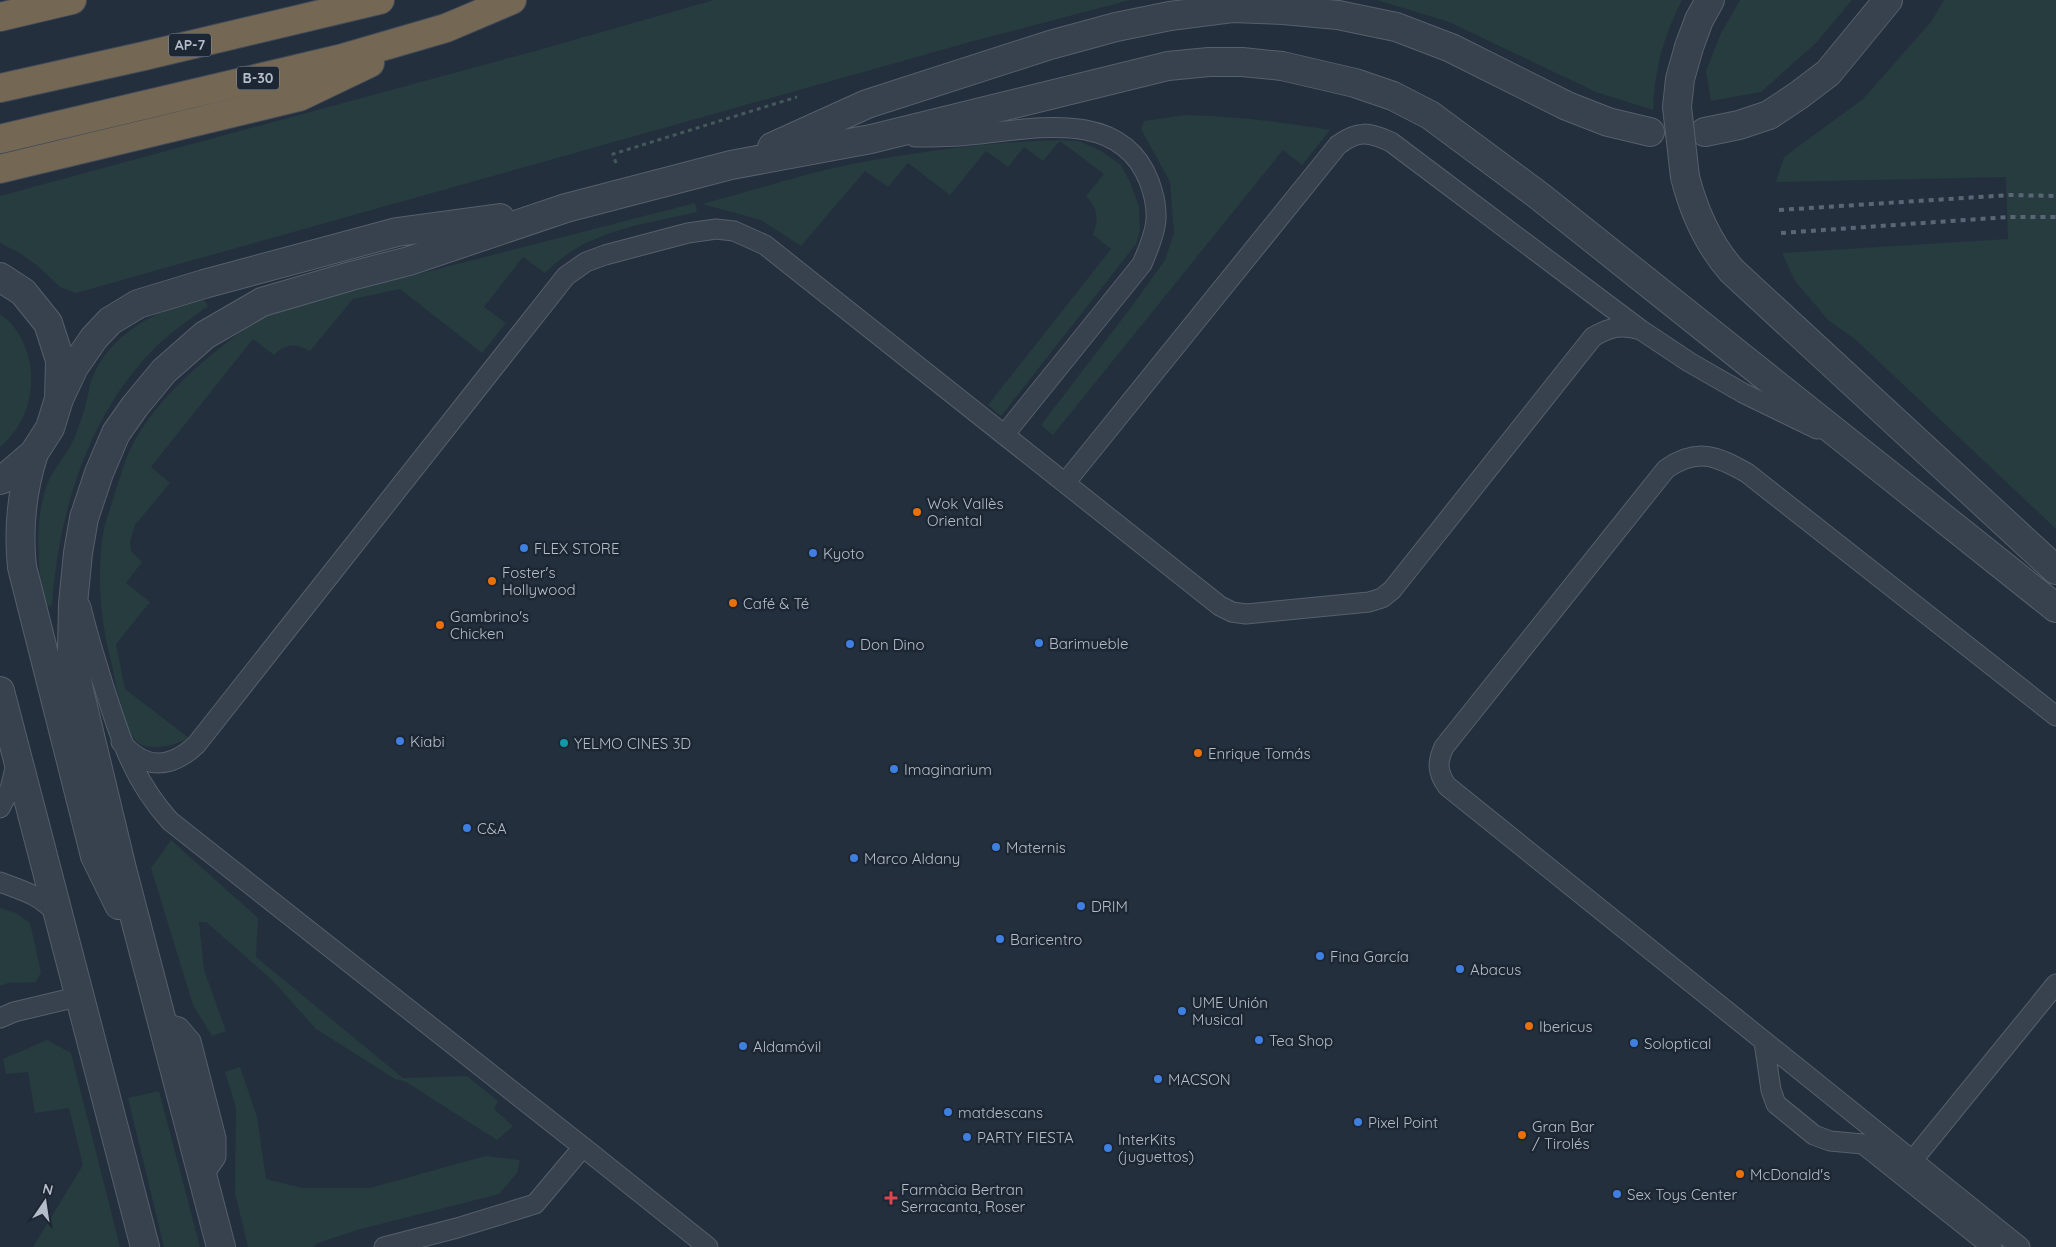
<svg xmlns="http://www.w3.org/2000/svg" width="2056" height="1247" viewBox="0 0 2056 1247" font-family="Quicksand,sans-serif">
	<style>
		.green { fill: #263c3f }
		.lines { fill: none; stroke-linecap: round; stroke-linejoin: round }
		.service-casing { stroke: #565f6c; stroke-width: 21 }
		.minor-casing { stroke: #565f6c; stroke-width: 30 }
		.motorway-casing { stroke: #434c59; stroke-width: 30 }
		.path { stroke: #44595c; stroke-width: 3; stroke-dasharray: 4 4; stroke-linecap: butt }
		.service { stroke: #38414e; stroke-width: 19 }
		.minor { stroke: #38414e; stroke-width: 28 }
		.motorway { stroke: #746855; stroke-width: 28 }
		.rail { stroke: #5a6575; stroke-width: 4; stroke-dasharray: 5 5; stroke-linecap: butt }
		.minor-bridge-casing { stroke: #565f6c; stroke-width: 30; stroke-linecap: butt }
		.minor-bridge { stroke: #38414e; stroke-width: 28 }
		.food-dot { fill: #e8710a; stroke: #1d2633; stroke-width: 2 }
		.shop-dot { fill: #3f7fe0; stroke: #1d2633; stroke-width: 2 }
		.culture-dot { fill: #0f9aa8; stroke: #1d2633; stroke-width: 2 }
		.health-dot { fill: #e0444e; stroke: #1d2633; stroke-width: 2 }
		.labels { text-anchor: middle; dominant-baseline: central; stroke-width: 5; stroke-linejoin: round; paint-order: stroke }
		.shield { fill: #1d2633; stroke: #878f9c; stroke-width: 1 }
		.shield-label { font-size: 14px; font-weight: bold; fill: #b4bcc9 }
		.poi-label { font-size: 15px; fill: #b4bcc9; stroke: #1d2633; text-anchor: start }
	</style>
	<rect width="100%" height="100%" fill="#242f3e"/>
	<path class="green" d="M 714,0 L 1130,0 L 970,42 L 76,293 L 60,287 L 39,267 L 18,252 L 0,243 L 0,196 L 535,51 Z
		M 1377,0 L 1682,0 C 1663,38 1655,68 1653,110 L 1596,92 L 1449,22 Z
		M 1740,0 L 1852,0 L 1817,42 L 1761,92 L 1711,101 L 1706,71 L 1721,33 Z
		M 1944,0 L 2056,0 L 2056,529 L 1856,340 L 1828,320 L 1795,281 L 1782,253 L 2008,239 L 2006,177 L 1776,182 L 1784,157 L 1863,99 L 1931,22 Z
		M 1185,115 C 1234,116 1281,122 1330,130 L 1302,165 L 1283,150 L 1053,435 L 1041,425 L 1132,306 L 1165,260 L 1174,233 L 1170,182 L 1141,129 L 1144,121 Z
		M 1059,140 L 1079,141 L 1101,151 L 1121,165 L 1130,182 L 1139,207 L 1140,231 L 1136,244 L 1001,416 L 988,405 L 1111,249 L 1093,235 C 1099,217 1098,210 1086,196 L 1104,174 L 1060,141 L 1043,161 L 1024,147 L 1008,167 L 986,151 L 950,195 L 908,163 L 888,187 L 865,171 L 801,246 L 761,220 L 702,204 C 752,191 802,174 852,164 C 920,151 991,142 1059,140 Z
		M 695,203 L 697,212 C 641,225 587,230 545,273 L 523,257 L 484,307 L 506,323 L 482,353 L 400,289 L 353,299 L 310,351 C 297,343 285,343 274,355 L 253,339 L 151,467 L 170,483 L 135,525 L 130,541 L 131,551 L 142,562 L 126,583 L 150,602 L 116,644 L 125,689 L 189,738 C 177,745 147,753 136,741 C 124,728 115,679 111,661 C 101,623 97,581 102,541 C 104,524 111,506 116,490 C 121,475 125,458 133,444 C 151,410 181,380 210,356 C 225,344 242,329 259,320 C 270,314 283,310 294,306 Z
		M 202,297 L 208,306 C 188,321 166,335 149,354 C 86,421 58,516 52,606 L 43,605 C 39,566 33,523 47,485 C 53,468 67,455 74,439 C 79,426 84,413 87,399 C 89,393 89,386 91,381 C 110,331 156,312 202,297 Z
		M 0,314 C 5,318 11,322 14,327 C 42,364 35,418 0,447 Z
		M 171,840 L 258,918 L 256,957 L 403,1078 L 467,1076 L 498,1101 L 494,1109 L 513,1126 L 497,1140 L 406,1082 L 395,1079 L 316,1029 L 271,979 L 206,922 L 199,922 L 204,970 L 226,1031 L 212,1036 L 193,1005 L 151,868 Z
		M 0,908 L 16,913 L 30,923 L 41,972 L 36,982 L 8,983 L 0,986 Z
		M 47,1040 L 71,1053 L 120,1247 L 33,1247 L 83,1165 L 69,1108 L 35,1113 L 28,1072 L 6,1074 L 3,1059 Z
		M 240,1067 L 257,1117 L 266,1179 L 302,1188 L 370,1188 L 485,1156 L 520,1160 L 517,1173 L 499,1194 L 357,1230 L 318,1243 L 313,1247 L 248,1247 L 235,1193 L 236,1108 L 225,1072 Z
		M 159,1091 L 200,1247 L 164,1247 L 128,1098 Z"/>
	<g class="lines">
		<g class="service-casing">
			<path id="service" d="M 915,137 C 933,137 951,137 969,135 C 1029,130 1120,106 1149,181 C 1162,215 1156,232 1142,264 L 1004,435
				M 1065,483 L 1338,145 C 1358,130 1369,132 1391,142 L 1641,330 L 1689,362 L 1743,393 L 1817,429
				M 81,607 C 87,633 95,658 103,684 C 120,737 132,779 170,821 L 583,1147
				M 121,742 C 145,770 170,769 196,745 L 566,276 L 586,262 L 605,255 L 688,233 L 716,229 L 734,231 L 765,245 L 1220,606 L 1232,612 L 1246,614 L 1369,602 L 1382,598 L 1392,590 L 1593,337 C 1610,327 1622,324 1641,330
				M 0,808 L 10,789 L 16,764
				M 0,882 C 23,891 42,895 58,916
				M 0,1018 L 14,1012 L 81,996
				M 162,1022 L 179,1027 L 191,1041 L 216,1138 L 216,1157 L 203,1176
				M 1764,1042 L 1771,1090 L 1776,1104 L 1814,1135 L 1830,1141 L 1863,1144 L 1992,1247
				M 1912,1161 L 2056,984
				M 384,1247 L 457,1228 L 535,1204 L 583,1147 L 708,1247
				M 2020,1247 L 1447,786 C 1437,772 1437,762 1444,747 L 1666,469 C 1697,447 1717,456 1747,473 L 2056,716"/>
		</g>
		<g class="minor-casing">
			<path id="minor" d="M 1689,47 L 1699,20 L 1710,0
				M 1705,132 L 1739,125 L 1769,115 L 1799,95 L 1828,73 L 1888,0
				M 772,147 L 867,104 L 1050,45 L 1116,27 L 1170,16 L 1232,8 L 1283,10 L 1338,15 L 1396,27 L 1451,48 L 1567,106 L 1608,122 L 1650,132
				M 1685,177 C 1694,212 1708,244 1732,271 L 2056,570
				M 0,277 L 23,292 L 48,323 L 60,360 L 59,399 L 50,428 L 34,453 L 5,478 L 0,480
				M 59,399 L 74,367 L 94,338 L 110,321 L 138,304 L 204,284 L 397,232 L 500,218
				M 34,453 C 22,490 18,529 22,567 L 95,856 L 119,905
				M 0,691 L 145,1247
				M 221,1247 L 122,869 L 79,690 L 72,651 L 73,604 L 78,553 L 84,518 L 99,473 L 116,433 L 135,406 L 164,371 L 205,335 L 262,302 L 351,276 L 409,261 L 566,208 L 731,165 L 871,139 L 1168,66 L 1209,62 L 1242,62 L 1282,66 L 1355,83 L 1393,96 L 1430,115 L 1538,195 L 2056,608"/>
		</g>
		<g class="motorway-casing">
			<path id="motorway" d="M 0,17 L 72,0
				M 0,88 L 144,56 L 380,0
				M 0,139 L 343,58 L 446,28 L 512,0
				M 0,169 L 299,97 L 370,63"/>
		</g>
		<path class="path" d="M 616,163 L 613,154 L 797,97"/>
		<use href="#service" class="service"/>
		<use href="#minor" class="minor"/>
		<use href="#motorway" class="motorway"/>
		<path class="rail" d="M 1779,210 L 2010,195 L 2056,196
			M 1781,233 L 2008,217 L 2056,217"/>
		<g class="minor-bridge-casing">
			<path id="minor-bridge" d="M 1685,177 L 1677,107 L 1680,79 L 1689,47"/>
		</g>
		<use href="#minor-bridge" class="minor-bridge"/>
	</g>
	<g class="food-dot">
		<circle cx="917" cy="512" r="5"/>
		<circle cx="492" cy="581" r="5"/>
		<circle cx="733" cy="603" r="5"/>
		<circle cx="440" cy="625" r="5"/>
		<circle cx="1198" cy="753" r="5"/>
		<circle cx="1529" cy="1026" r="5"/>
		<circle cx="1522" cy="1135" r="5"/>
		<circle cx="1740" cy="1174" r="5"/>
	</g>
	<g class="shop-dot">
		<circle cx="524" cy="548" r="5"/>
		<circle cx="813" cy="553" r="5"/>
		<circle cx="1039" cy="643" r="5"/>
		<circle cx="850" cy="644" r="5"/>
		<circle cx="400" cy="741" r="5"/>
		<circle cx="894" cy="769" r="5"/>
		<circle cx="467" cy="828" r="5"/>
		<circle cx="996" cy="847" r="5"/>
		<circle cx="854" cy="858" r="5"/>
		<circle cx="1081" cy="906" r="5"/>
		<circle cx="1000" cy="939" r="5"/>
		<circle cx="1320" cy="956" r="5"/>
		<circle cx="1460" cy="969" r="5"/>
		<circle cx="1182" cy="1011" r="5"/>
		<circle cx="1259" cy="1040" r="5"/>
		<circle cx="1634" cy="1043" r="5"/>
		<circle cx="743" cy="1046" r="5"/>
		<circle cx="1158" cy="1079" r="5"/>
		<circle cx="948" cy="1112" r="5"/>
		<circle cx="1358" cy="1122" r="5"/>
		<circle cx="967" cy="1137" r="5"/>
		<circle cx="1108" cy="1148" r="5"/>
		<circle cx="1617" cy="1194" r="5"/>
	</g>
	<circle class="culture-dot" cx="564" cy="743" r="5"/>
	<path class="health-dot" d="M888.5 1190.5h5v5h5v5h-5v5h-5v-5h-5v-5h5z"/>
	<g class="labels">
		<g class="shield">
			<rect x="169" y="33.5" width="42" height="23" rx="4"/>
			<rect x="237" y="66.5" width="42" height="23" rx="4"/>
		</g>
		<g class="shield-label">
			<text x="190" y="45">AP-7</text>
			<text x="258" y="78">B-30</text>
		</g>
		<g class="poi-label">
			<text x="927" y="503">Wok Vallès<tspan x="927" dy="17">Oriental</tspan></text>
			<text x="534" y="548">FLEX STORE</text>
			<text x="823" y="553">Kyoto</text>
			<text x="502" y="572">Foster's<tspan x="502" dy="17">Hollywood</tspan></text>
			<text x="743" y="603">Café &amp; Té</text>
			<text x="450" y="616">Gambrino's<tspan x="450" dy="17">Chicken</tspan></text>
			<text x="1049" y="643">Barimueble</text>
			<text x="860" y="644">Don Dino</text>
			<text x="410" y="741">Kiabi</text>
			<text x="574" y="743">YELMO CINES 3D</text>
			<text x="1208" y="753">Enrique Tomás</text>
			<text x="904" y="769">Imaginarium</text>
			<text x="477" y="828">C&amp;A</text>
			<text x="1006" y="847">Maternis</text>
			<text x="864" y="858">Marco Aldany</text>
			<text x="1091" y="906">DRIM</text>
			<text x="1010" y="939">Baricentro</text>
			<text x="1330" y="956">Fina García</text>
			<text x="1470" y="969">Abacus</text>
			<text x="1192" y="1002">UME Unión<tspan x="1192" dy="17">Musical</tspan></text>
			<text x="1539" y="1026">Ibericus</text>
			<text x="1269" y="1040">Tea Shop</text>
			<text x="1644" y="1043">Soloptical</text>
			<text x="753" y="1046">Aldamóvil</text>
			<text x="1168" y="1079">MACSON</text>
			<text x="958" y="1112">matdescans</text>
			<text x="1368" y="1122">Pixel Point</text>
			<text x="1532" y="1126">Gran Bar<tspan x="1532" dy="17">/ Tirolés</tspan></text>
			<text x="977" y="1137">PARTY FIESTA</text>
			<text x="1118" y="1139">InterKits<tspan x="1118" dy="17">(juguettos)</tspan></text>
			<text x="1750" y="1174">McDonald's</text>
			<text x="901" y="1189">Farmàcia Bertran<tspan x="901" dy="17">Serracanta, Roser</tspan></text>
			<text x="1627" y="1194">Sex Toys Center</text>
		</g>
	</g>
	<g transform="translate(45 1202) rotate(13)" stroke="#1d2633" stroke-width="4" paint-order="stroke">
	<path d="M0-4L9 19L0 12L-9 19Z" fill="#b4bcc9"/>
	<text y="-8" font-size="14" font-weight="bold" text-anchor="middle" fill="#b4bcc9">N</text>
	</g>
</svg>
